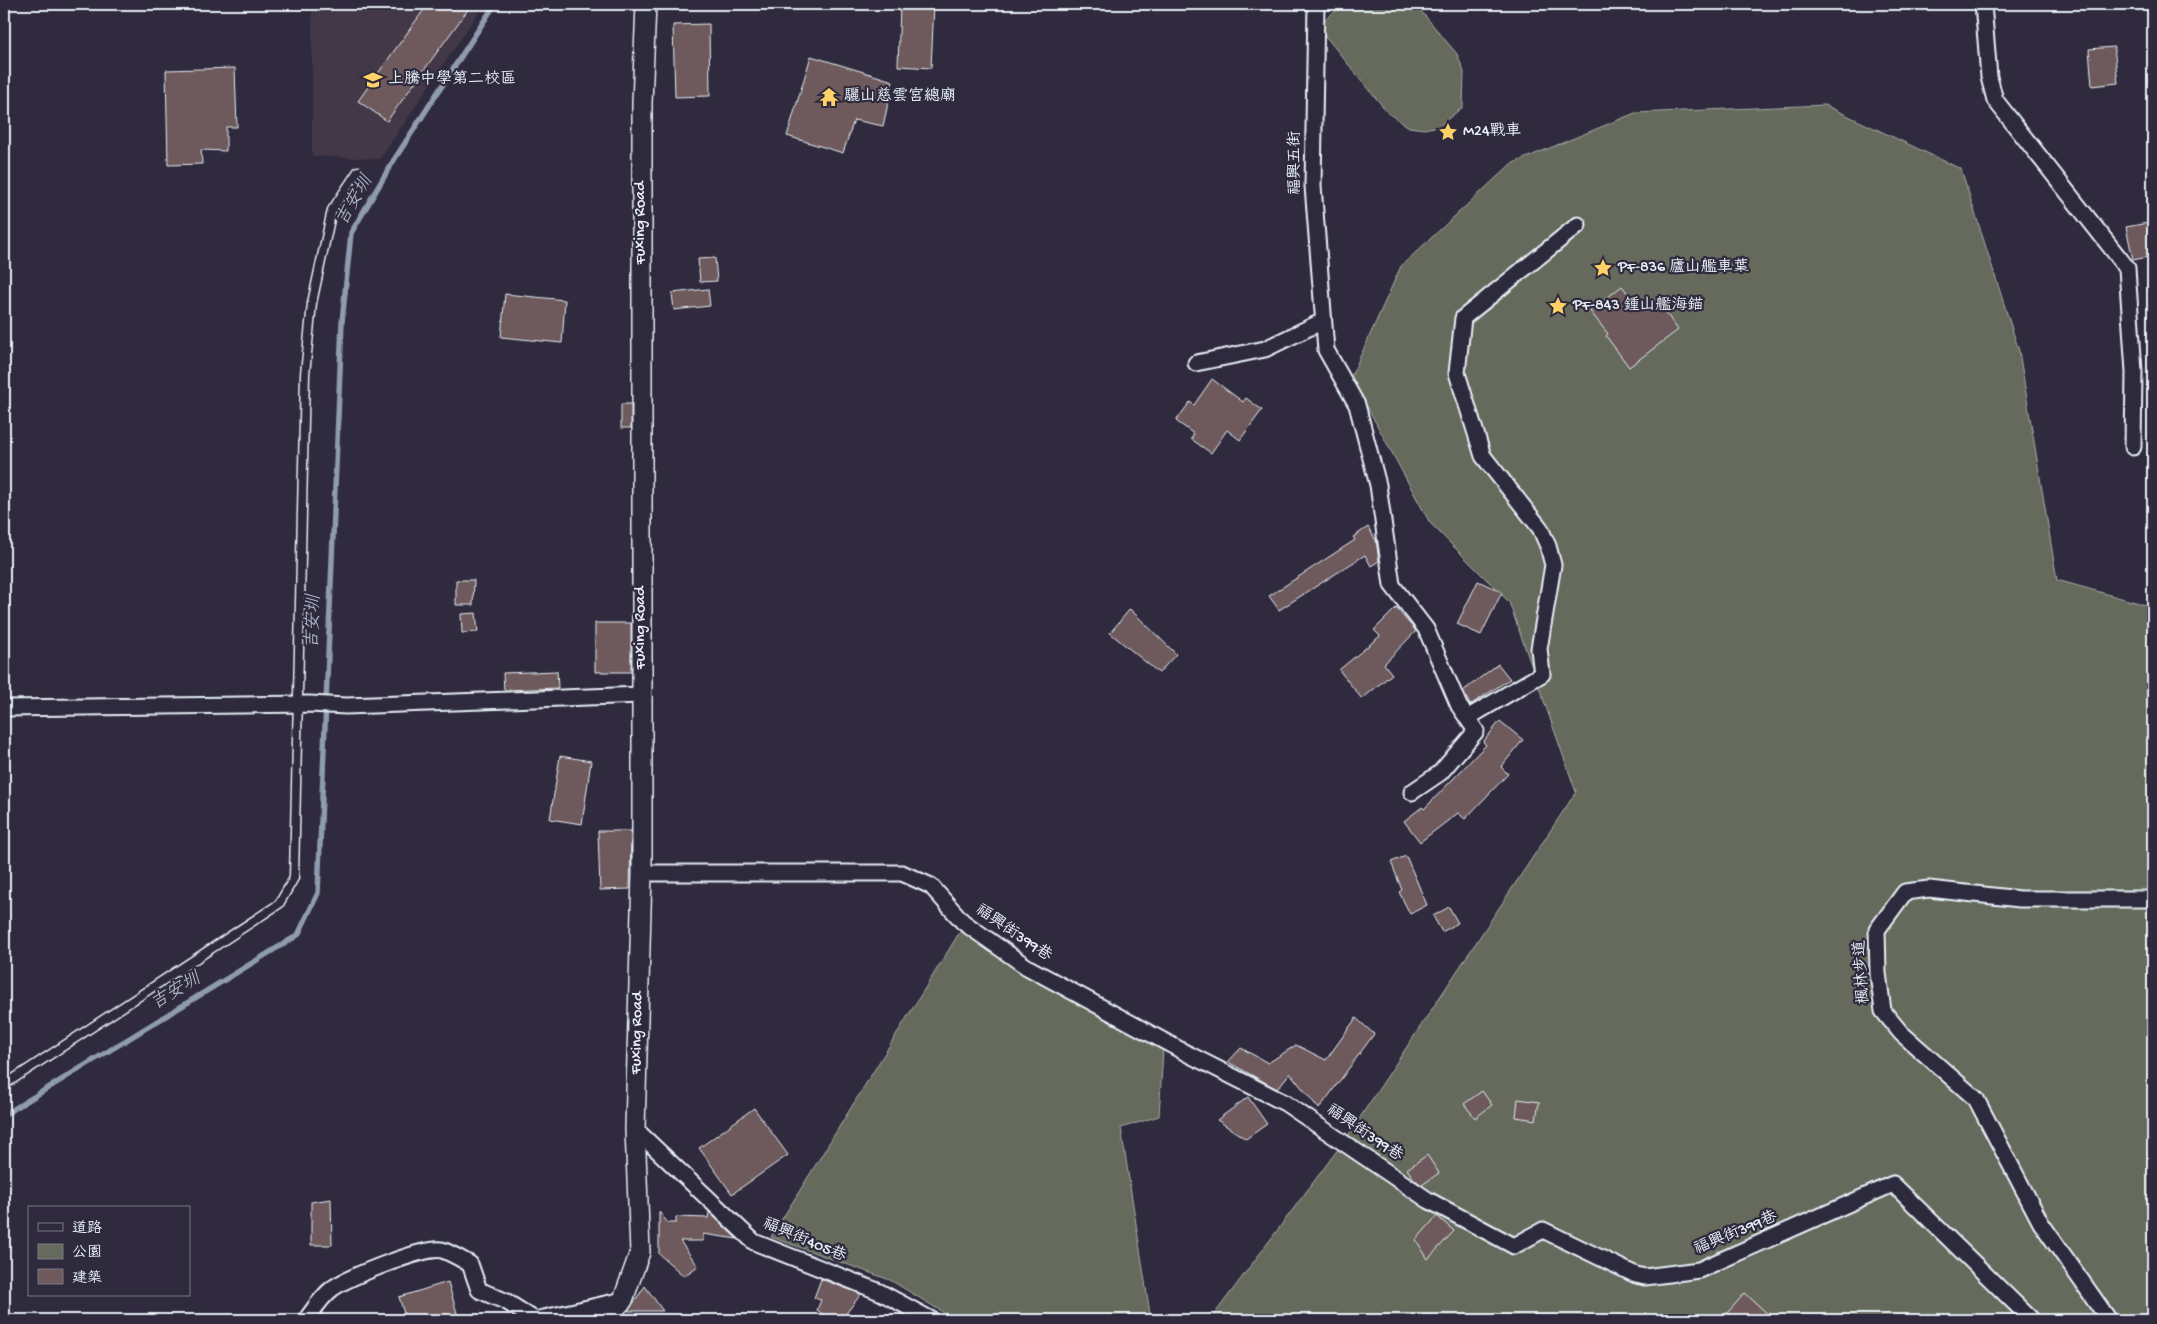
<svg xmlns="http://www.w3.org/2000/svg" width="2157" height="1324" viewBox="0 0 2157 1324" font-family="'Gochi Hand','LXGW WenKai TC',sans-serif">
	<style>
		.built { fill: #423846 }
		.green { fill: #656a5c; stroke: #a6aeaa }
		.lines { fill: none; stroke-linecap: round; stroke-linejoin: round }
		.stream { stroke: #8f9bae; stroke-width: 5.5 }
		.building { fill: #6e5a5b; stroke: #e8f1f8 }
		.service-casing { stroke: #e8f1f8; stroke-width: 11 }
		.minor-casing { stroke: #e8f1f8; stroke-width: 19 }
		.tertiary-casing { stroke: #e8f1f8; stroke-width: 22 }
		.service { stroke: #2f2a3d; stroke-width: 8 }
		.minor { stroke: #2f2a3d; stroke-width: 15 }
		.tertiary { stroke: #2f2a3d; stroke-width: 19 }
		.labels { text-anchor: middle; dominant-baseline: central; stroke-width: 4.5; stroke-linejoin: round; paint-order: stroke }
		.poi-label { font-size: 16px; fill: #e8f1f8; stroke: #2f2a3d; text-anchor: start }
		.street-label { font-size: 16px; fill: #e8f1f8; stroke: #2f2a3d }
		.water-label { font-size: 18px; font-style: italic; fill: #acb7c6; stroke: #2f2a3d }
	</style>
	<rect width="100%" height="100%" fill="#2f2a3d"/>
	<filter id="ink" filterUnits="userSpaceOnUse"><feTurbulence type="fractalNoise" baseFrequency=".02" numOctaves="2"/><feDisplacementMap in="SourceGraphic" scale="10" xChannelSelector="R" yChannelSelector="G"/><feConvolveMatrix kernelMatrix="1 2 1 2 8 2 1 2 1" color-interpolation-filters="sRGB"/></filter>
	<g filter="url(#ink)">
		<path class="built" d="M 312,4 L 484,4 L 380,159 L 312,156 Z"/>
		<path class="green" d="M 1344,4 L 1415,4 L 1457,54 L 1464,72 L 1463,107 L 1439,126 L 1424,129 L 1409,127 L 1389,114 L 1317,26 Z
			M 1825,105 L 1961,169 L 2019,351 L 2057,580 L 2153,607 L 2153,1320 L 1210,1320 L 1345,1140 L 1576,792 L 1509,602 L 1430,523 L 1351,377 L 1401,266 L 1511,164 L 1635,113 Z
			M 961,930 L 1052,988 L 1163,1050 L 1159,1116 L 1121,1128 L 1151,1320 L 956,1320 L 890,1280 L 771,1237 Z"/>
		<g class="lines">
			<path class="stream" d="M 4,1115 L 298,935 L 318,893 L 342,322 L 351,233 L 394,160 L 495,4"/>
		</g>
		<path class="building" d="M 428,4 L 472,4 L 387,121 L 358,101 Z
			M 900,4 L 934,4 L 931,68 L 898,66 Z
			M 709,24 L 710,96 L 675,97 L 673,25 Z
			M 2114,47 L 2118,83 L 2092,86 L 2089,49 Z
			M 811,56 L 893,81 L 883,126 L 854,120 L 843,153 L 787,136 Z
			M 235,68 L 237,127 L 226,127 L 226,151 L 201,150 L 202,164 L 168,165 L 166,70 Z
			M 2153,222 L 2153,256 L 2133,260 L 2126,227 Z
			M 715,258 L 717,281 L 700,282 L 698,259 Z
			M 1622,286 L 1641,310 L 1656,299 L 1678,330 L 1629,367 L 1606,336 L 1608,334 L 1590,311 Z
			M 708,289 L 710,306 L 674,310 L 672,293 Z
			M 505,294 L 565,300 L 562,343 L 501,337 Z
			M 1212,379 L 1243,402 L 1246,398 L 1262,410 L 1240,440 L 1227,430 L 1211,453 L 1191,439 L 1194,434 L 1176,421 L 1190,402 L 1194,405 Z
			M 621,404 L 631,404 L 631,428 L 621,428 Z
			M 1368,527 L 1376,540 L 1379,561 L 1371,566 L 1365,555 L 1279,610 L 1269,596 L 1355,540 L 1353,537 Z
			M 456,580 L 474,580 L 473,605 L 456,605 Z
			M 1478,581 L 1502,592 L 1481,635 L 1457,624 Z
			M 1396,608 L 1416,631 L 1384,664 L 1392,674 L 1362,699 L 1339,670 L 1380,636 L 1374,630 Z
			M 1130,609 L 1176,654 L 1159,673 L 1110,633 Z
			M 476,613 L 478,632 L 462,633 L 461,614 Z
			M 595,623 L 631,623 L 631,672 L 595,672 Z
			M 1498,664 L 1510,679 L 1470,705 L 1463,691 Z
			M 557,671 L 558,688 L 504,690 L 503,673 Z
			M 1500,721 L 1523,740 L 1501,767 L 1508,774 L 1465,819 L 1458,813 L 1420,842 L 1404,821 L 1422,807 L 1424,809 L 1486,745 L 1483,742 Z
			M 560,756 L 591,761 L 582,824 L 550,819 Z
			M 598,831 L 631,831 L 630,889 L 600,890 Z
			M 1406,856 L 1427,905 L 1410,914 L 1399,892 L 1402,890 L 1391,862 Z
			M 1449,907 L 1458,923 L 1442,932 L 1433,916 Z
			M 1356,1018 L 1374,1034 L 1319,1109 L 1290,1073 L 1277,1089 L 1228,1062 L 1241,1048 L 1268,1063 L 1296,1045 L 1326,1060 Z
			M 1482,1091 L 1492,1105 L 1475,1118 L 1464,1104 Z
			M 1248,1097 L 1267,1124 L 1246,1139 L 1217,1120 Z
			M 1518,1099 L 1539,1102 L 1536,1120 L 1516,1117 Z
			M 754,1108 L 788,1155 L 732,1194 L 699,1148 Z
			M 1427,1155 L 1439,1173 L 1422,1185 L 1414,1179 L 1407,1169 Z
			M 331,1199 L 332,1245 L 311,1245 L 311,1202 Z
			M 659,1212 L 668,1223 L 676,1223 L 676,1217 L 708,1218 L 709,1212 L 737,1239 L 703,1234 L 703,1241 L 680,1241 L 698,1266 L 684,1276 L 659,1254 Z
			M 1437,1216 L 1454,1231 L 1428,1259 L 1416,1240 Z
			M 821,1279 L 861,1294 L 841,1320 L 831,1320 L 817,1310 L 821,1300 L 814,1298 Z
			M 448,1282 L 459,1320 L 406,1320 L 399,1297 Z
			M 645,1286 L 663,1311 L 628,1311 Z
			M 1745,1293 L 1774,1320 L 1721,1320 Z"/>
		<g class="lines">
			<g class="service-casing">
				<path id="service" d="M 4,1085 L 279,904 L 294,878 L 305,374 L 312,303 L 332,210 L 358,171"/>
			</g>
			<g class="minor-casing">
				<path id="minor" d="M 1316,4 L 1313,186 L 1326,350 L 1357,405 L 1378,485 L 1392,585 L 1426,629 L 1459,706 L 1476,731 L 1440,773 L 1412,792
					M 1983,4 L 1989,77 L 1995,100 L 2127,268 L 2134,372 L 2133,447
					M 1196,363 L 1265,349 L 1323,321
					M 4,708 L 310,704 L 346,706 L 641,695
					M 1467,718 L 1542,674 L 1539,649 L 1553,565 L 1548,546 L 1540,528 L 1483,456 L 1457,373 L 1463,318 L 1578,225
					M 642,873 L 902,873 L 931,886 L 963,922 L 1027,967 L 1186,1053 L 1285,1103 L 1428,1200 L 1514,1246 L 1543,1230 L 1636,1275 L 1645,1277 L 1699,1270 L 1893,1184 L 2032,1320
					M 635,1129 L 754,1242 L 880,1292 L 932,1320
					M 306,1320 C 314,1309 322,1296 333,1288 C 349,1277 425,1246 442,1250 C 451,1253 461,1259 470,1264 L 479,1290 L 507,1302 L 535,1320 L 623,1300
					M 2109,1320 L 2041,1223 L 1976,1099 L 1901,1033 L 1883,1011 L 1878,973 L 1877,930 L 1905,892 L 1929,889 L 2020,899 L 2153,899"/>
			</g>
			<g class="tertiary-casing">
				<path id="tertiary" d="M 604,1320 L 623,1300 L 640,1252 L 635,1129 L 642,873 L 642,103 L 646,4"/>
			</g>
			<use href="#service" class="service"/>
			<use href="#minor" class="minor"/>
			<use href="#tertiary" class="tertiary"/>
		</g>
	</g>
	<defs>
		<g id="school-bare" transform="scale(1.5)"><path d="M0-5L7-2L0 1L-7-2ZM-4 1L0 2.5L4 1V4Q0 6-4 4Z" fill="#ffd166" stroke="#2f2a3d" stroke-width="2.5" paint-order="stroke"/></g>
		<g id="temple-bare" transform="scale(1.5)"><path d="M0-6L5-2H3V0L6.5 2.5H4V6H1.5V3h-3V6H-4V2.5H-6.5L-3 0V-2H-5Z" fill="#ffd166" stroke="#2f2a3d" stroke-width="2.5" paint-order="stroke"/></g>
		<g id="sight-bare" transform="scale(1.5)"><path d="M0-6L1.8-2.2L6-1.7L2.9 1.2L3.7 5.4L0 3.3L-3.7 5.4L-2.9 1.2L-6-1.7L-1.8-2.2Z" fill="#ffd166" stroke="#2f2a3d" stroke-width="2.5" paint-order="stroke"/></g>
	</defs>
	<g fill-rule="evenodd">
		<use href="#school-bare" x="373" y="80"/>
		<use href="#temple-bare" x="829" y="97"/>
		<use href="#sight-bare" x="1448" y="132"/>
		<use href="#sight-bare" x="1603" y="268"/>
		<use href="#sight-bare" x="1558" y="306"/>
	</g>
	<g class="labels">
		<g class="poi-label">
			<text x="388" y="80">上騰中學第二校區</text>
			<text x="844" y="97">驪山慈雲宮總廟</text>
			<text x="1463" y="132">M24戰車</text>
			<text x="1618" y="268">PF-836 廬山艦車葉</text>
			<text x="1573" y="306">PF-843 鍾山艦海錨</text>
		</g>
		<g class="street-label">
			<text transform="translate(1296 163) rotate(-90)">福興五街</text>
			<text transform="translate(641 223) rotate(-90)">Fuxing Road</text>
			<text transform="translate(641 628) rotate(-90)">Fuxing Road</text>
			<text transform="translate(1013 934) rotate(34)">福興街399巷</text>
			<text transform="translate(1863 972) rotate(-94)">楓林步道</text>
			<text transform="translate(638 1033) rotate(-89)">Fuxing Road</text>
			<text transform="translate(1364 1134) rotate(34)">福興街399巷</text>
			<text transform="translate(1736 1234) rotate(-23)">福興街399巷</text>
			<text transform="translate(804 1241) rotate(23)">福興街405巷</text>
		</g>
		<g class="water-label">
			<text transform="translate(355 201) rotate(-60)">吉安圳</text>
			<text transform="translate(314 622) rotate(-88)">吉安圳</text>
			<text transform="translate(176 992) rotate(-31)">吉安圳</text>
		</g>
	</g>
	<rect width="2157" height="1324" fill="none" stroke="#2f2a3d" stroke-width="20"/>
	<rect x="10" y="10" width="2137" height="1304" fill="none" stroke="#e8f1f8" stroke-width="2" filter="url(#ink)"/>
	<rect x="28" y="1206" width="162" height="90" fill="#2f2a3d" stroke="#797a88"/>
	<rect x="38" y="1223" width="25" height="8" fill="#2f2a3d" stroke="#797a88"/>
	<text x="72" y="1232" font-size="15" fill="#e8f1f8">道路</text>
	<rect x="38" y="1244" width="25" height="15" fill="#656a5c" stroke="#797a88"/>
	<text x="72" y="1256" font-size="15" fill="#e8f1f8">公園</text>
	<rect x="38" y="1269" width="25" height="15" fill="#6e5a5b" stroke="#797a88"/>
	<text x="72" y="1282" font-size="15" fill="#e8f1f8">建築</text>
</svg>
